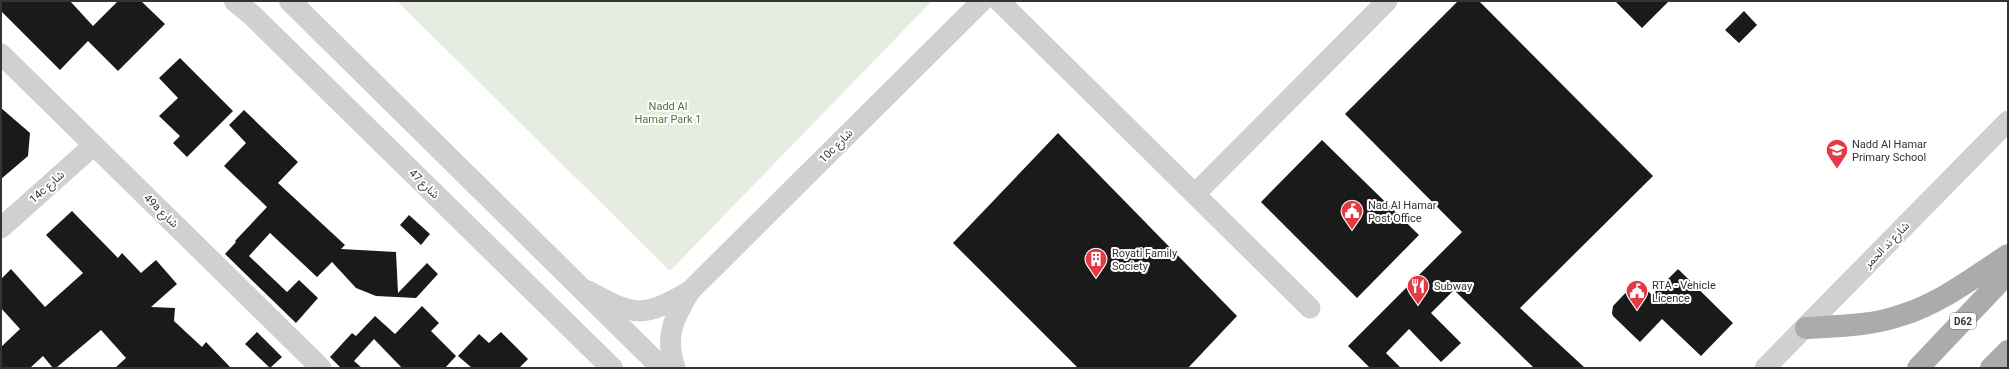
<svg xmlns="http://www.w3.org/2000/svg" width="2009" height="369" viewBox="0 0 2009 369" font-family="Roboto,'Noto Sans Arabic',sans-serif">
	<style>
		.green { fill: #e6ecdf }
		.building { fill: #1a1a1a }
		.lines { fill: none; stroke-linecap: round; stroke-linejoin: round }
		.minor { stroke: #d0d0d0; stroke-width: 21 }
		.tertiary { stroke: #d0d0d0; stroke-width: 22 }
		.primary { stroke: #ababab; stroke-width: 22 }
		.labels { text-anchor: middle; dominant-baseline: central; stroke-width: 4; stroke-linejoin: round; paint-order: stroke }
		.shield { fill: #fff; stroke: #707070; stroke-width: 1 }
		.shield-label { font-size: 10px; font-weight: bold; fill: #333 }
		.park-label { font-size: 11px; fill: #56703f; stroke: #fff }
		.poi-label { font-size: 11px; fill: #333; stroke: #fff; text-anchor: start }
		.street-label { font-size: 11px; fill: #333; stroke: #fff }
	</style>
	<rect width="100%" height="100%" fill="#fff"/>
	<path class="green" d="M 397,1 L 932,1 L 670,271 Z"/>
	<path class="building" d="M 1,1 L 70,1 L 93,26 L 118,1 L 141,1 L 165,24 L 118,71 L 88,41 L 60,70 L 1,11 Z
		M 1458,1 L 1479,1 L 1653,176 L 1520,308 L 1585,368 L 1534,368 L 1454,290 L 1431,313 L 1461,343 L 1441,362 L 1409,329 L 1386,353 L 1401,368 L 1370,368 L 1348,346 L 1462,232 L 1345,114 Z
		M 1615,1 L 1669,1 L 1642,28 Z
		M 1744,11 L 1757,25 L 1739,43 L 1725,30 Z
		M 180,58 L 233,111 L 187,157 L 173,143 L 180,136 L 159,116 L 178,98 L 159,78 Z
		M 1,108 L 30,133 L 28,156 L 1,179 Z
		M 244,110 L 298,162 L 278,183 L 345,245 L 341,249 L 396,252 L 398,293 L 427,263 L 438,274 L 416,298 L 376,296 L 356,288 L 332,262 L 317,277 L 270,233 L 249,256 L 287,292 L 299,280 L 318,298 L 296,323 L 225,254 L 236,242 L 235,241 L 267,207 L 224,166 L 246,143 L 229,125 Z
		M 1058,133 L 1237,316 L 1188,368 L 1078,368 L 953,243 Z
		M 1322,140 L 1419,235 L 1357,298 L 1261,202 Z
		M 72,211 L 118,258 L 122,253 L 141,273 L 156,260 L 177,284 L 151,307 L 175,308 L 174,321 L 202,347 L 206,342 L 231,368 L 115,368 L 126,358 L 101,330 L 56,368 L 53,368 L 43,356 L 30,368 L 1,368 L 1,347 L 20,329 L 1,308 L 1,279 L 11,269 L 45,307 L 83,273 L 46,235 Z
		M 409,215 L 430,234 L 421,245 L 400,225 Z
		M 1678,269 L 1733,323 L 1701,356 L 1662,319 L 1640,342 L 1613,316 L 1612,313 L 1613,306 L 1637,281 L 1652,295 Z
		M 422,306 L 439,323 L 431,331 L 456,356 L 445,368 L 402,368 L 374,339 L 354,361 L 362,368 L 341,368 L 330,357 L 352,333 L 356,336 L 375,316 L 395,334 Z
		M 257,332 L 282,357 L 270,368 L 245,344 Z
		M 501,332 L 528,359 L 519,368 L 472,368 L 458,356 L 479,334 L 489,343 Z"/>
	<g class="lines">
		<path class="minor" d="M 999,1 L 1310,308
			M 1,54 L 321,368
			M 1195,194 L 1387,1
			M 1,228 L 94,145
			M 588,291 C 635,317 643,318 690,291
			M 675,368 C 664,336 674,318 690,291 L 982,1
			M 1765,368 L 2008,121"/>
		<path class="tertiary" d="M 235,1 L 253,16 L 612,368
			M 290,1 L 662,368"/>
		<path class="primary" d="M 1806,328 C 1838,326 1871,326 1902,315 C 1941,303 1974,277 2008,255
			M 1918,368 L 2008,273
			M 1991,368 L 2008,351"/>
	</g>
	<defs>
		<g id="school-pin" transform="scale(1.15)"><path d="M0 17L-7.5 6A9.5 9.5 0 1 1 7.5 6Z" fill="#e63946" stroke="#fff"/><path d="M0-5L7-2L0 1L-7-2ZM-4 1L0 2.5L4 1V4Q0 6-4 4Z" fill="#fff"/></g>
		<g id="civic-pin" transform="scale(1.15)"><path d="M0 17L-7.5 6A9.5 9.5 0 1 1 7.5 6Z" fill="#e63946" stroke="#fff"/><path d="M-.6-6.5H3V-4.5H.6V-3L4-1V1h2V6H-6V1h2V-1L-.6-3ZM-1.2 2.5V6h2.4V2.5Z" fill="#fff"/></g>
		<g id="building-pin" transform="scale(1.15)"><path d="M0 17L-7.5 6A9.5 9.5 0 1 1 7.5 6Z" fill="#e63946" stroke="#fff"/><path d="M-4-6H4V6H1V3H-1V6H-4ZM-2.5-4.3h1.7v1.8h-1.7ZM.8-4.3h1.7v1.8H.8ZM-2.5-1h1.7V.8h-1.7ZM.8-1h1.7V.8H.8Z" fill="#fff"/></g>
		<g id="restaurant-pin" transform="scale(1.15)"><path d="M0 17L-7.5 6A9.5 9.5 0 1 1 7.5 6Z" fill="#e63946" stroke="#fff"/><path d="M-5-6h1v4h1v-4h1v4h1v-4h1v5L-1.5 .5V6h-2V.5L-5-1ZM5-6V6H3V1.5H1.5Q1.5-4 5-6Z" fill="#fff"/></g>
	</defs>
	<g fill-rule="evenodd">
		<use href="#school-pin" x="1837" y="150"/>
		<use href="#civic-pin" x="1352" y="211"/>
		<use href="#building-pin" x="1096" y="259"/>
		<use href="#restaurant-pin" x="1418" y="286"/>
		<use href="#civic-pin" x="1637" y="291"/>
	</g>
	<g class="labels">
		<rect class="shield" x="1950" y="313" width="26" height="16" rx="3"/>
		<g class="shield-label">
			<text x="1963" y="321">D62</text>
		</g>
		<g class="park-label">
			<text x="668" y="106">Nadd Al<tspan x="668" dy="13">Hamar Park 1</tspan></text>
		</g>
		<g class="poi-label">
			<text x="1852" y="144">Nadd Al Hamar<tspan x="1852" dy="13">Primary School</tspan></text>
			<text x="1368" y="205">Nad Al Hamar<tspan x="1368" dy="13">Post Office</tspan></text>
			<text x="1112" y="253">Royati Family<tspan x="1112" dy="13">Society</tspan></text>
			<text x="1652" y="285">RTA - Vehicle<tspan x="1652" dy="13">Licence</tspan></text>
			<text x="1434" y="286">Subway</text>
		</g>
		<g class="street-label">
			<text transform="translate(836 146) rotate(-45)">10c شارع</text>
			<text transform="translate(424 184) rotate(44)">شارع 47</text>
			<text transform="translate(47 187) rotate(-42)">14c شارع</text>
			<text transform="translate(161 211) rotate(44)">49a شارع</text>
			<text transform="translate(1887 245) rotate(-46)">شارع ند الحمر</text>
		</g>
	</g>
	<rect width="2009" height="369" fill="none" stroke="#333333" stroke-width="4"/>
</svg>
